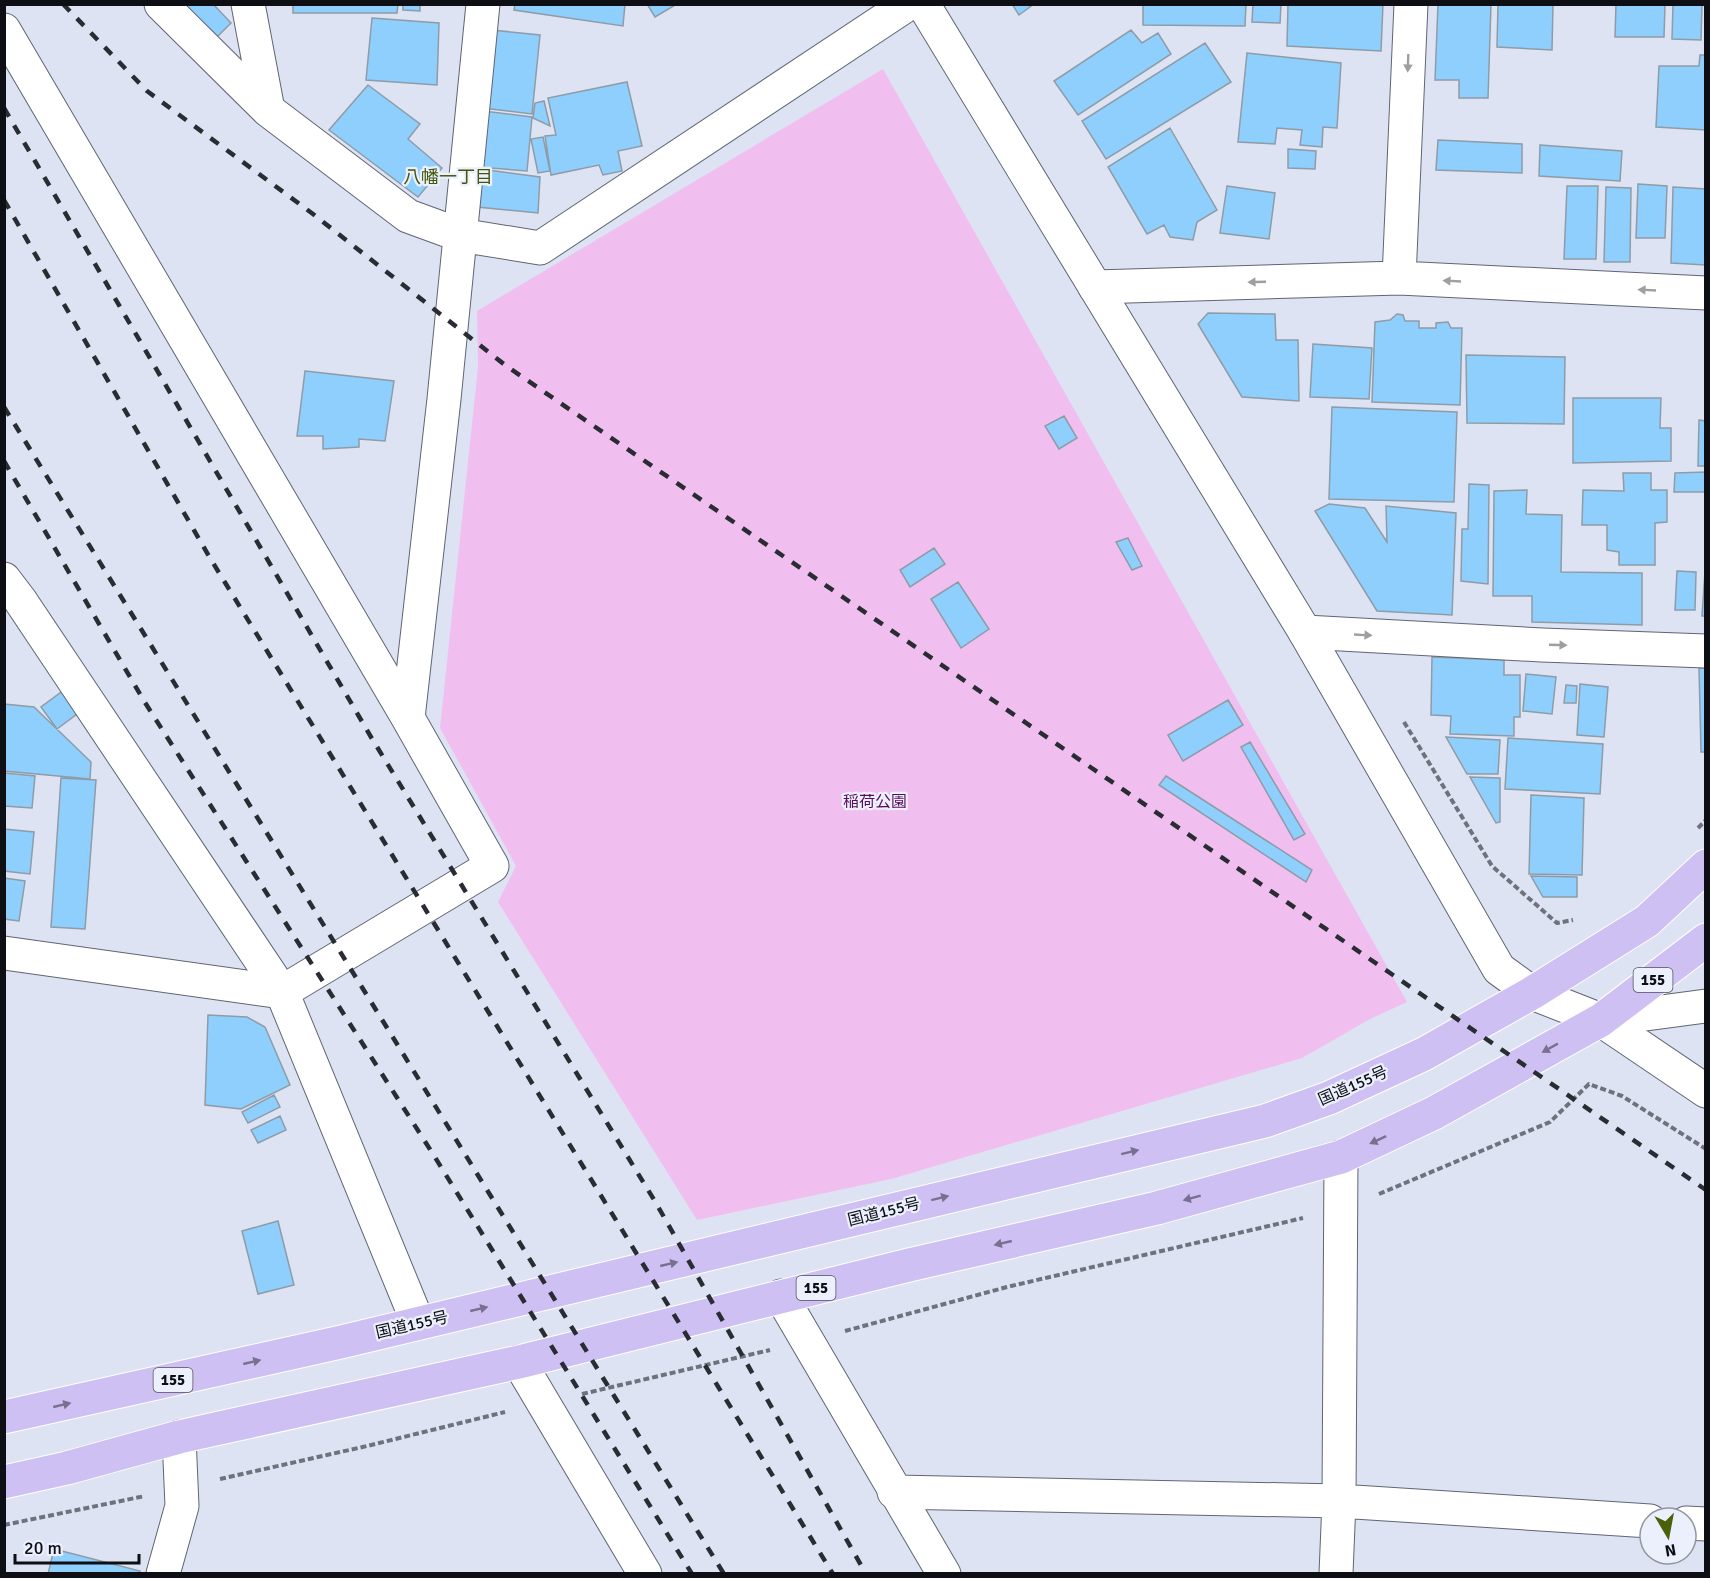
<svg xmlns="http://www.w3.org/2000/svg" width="1710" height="1578" viewBox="0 0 1710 1578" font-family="Signika,'Noto Sans JP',sans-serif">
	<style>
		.green { fill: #f1bfef }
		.building { fill: #8fcffd; stroke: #8e9ca7; stroke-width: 1.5 }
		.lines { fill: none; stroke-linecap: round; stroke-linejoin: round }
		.minor-casing { stroke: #606573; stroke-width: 35 }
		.tertiary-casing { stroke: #606573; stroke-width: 35 }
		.trunk-casing { stroke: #fff; stroke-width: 35 }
		.path { stroke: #6e727c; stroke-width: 4; stroke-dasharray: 6 3; stroke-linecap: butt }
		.minor { stroke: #fff; stroke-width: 33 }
		.tertiary { stroke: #fff; stroke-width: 33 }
		.trunk { stroke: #cfc0f4; stroke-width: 33 }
		.rail { stroke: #2a2c33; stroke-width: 4.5; stroke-dasharray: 10 10; stroke-linecap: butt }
		.oneway { fill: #9e9fa1 }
		.oneway2 { fill: #78708f }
		.labels { text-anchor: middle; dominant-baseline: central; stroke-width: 4.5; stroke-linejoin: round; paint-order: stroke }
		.shield { fill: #ecf0fd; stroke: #50525a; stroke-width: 1.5 }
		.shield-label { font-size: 15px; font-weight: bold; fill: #0d0f14 }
		.park-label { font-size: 16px; fill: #5b0b5d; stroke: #ecf0fd }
		.street-label { font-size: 16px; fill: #0d0f14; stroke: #ecf0fd }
		.neighbourhood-label { font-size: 18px; fill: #43570a; stroke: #ecf0fd }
	</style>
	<rect width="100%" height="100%" fill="#dde3f3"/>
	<path class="green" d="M 883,69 L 1407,1002 L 1372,1018 L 1302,1058 L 891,1179 L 697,1220 L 498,902 L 516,866 L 440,728 L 478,367 L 477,311 Z"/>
	<path class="building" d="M 178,4 L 213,4 L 231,23 L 213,41 Z
		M 293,4 L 398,4 L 397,13 L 293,13 Z
		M 403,4 L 420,4 L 420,11 L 403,10 Z
		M 515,4 L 625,4 L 623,26 L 514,10 Z
		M 647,4 L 677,4 L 655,17 Z
		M 1012,4 L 1034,4 L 1019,15 Z
		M 1143,4 L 1246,4 L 1245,26 L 1143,25 Z
		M 1253,4 L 1281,4 L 1280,23 L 1252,22 Z
		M 1288,4 L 1383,4 L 1381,51 L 1287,46 Z
		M 1438,4 L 1491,4 L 1488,98 L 1459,98 L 1459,80 L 1435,80 Z
		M 1498,4 L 1553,4 L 1552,50 L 1497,47 Z
		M 1616,4 L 1665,4 L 1664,37 L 1615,37 Z
		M 1673,4 L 1702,4 L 1701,40 L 1672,39 Z
		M 372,18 L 439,23 L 437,85 L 366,80 Z
		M 492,30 L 540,35 L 532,114 L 483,108 Z
		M 1131,30 L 1142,43 L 1158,33 L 1171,54 L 1078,115 L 1054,81 Z
		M 1205,43 L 1231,82 L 1106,159 L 1082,121 Z
		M 1247,53 L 1341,63 L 1337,128 L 1323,127 L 1322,147 L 1300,145 L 1302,130 L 1277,128 L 1275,144 L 1238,142 Z
		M 1700,55 L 1706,55 L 1706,130 L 1656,127 L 1659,66 L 1699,66 Z
		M 627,82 L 642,146 L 618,151 L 622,171 L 603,175 L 599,165 L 551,175 L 545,136 L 556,135 L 548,98 Z
		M 368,85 L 420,124 L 408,139 L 442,168 L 418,197 L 329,130 Z
		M 544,101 L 550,126 L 533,118 L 535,103 Z
		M 483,111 L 532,117 L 527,171 L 478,167 Z
		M 1170,128 L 1217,210 L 1197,222 L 1193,240 L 1170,237 L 1164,225 L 1147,234 L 1108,167 Z
		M 543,137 L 550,171 L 538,173 L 531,139 Z
		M 1438,140 L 1522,144 L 1522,173 L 1436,170 Z
		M 1540,145 L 1622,151 L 1620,181 L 1539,176 Z
		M 1288,149 L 1316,151 L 1315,169 L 1288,168 Z
		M 481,169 L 540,177 L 538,213 L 477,207 Z
		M 1638,184 L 1667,186 L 1665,238 L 1636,238 Z
		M 1227,186 L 1275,193 L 1269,239 L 1220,233 Z
		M 1567,186 L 1598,186 L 1596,259 L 1564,259 Z
		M 1606,187 L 1631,188 L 1630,262 L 1604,262 Z
		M 1673,187 L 1706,189 L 1706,265 L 1671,263 Z
		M 1208,313 L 1275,314 L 1276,340 L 1298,340 L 1299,401 L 1242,397 L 1198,324 Z
		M 1397,314 L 1403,315 L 1405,321 L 1419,321 L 1419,328 L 1436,328 L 1436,323 L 1448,322 L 1451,328 L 1462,328 L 1460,405 L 1372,402 L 1375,322 L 1390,320 Z
		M 1313,344 L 1372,348 L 1369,399 L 1310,397 Z
		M 1466,355 L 1565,357 L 1564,424 L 1467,423 Z
		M 305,371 L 394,381 L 385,441 L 359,439 L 359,447 L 323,449 L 323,436 L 297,436 Z
		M 1573,398 L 1661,398 L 1660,428 L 1671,428 L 1671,461 L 1573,463 Z
		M 1332,407 L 1457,412 L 1454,502 L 1329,499 Z
		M 1064,416 L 1077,438 L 1059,449 L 1045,426 Z
		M 1699,420 L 1706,421 L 1706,466 L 1698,466 Z
		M 1706,472 L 1706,492 L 1674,492 L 1675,473 Z
		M 1623,473 L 1651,473 L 1651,490 L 1667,490 L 1667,522 L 1655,523 L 1655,565 L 1619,565 L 1619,552 L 1607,550 L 1607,525 L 1582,525 L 1583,490 L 1624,491 Z
		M 1469,484 L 1489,485 L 1488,584 L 1461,581 L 1462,529 L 1468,529 Z
		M 1527,490 L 1526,514 L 1562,515 L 1561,572 L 1642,573 L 1642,625 L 1532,622 L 1532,596 L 1493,596 L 1494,491 Z
		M 1329,504 L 1365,508 L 1387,542 L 1386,506 L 1456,513 L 1452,615 L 1377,611 L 1315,511 Z
		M 1128,538 L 1142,566 L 1132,570 L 1116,542 Z
		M 934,548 L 945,564 L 910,587 L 900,570 Z
		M 1706,557 L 1706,616 L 1702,616 Z
		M 1677,571 L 1696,572 L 1695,610 L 1675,610 Z
		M 958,582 L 989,629 L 961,648 L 931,599 Z
		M 1432,657 L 1504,660 L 1504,675 L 1520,675 L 1520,717 L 1514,717 L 1514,736 L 1450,734 L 1451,716 L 1431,715 Z
		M 1699,668 L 1706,668 L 1706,752 L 1701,752 Z
		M 1526,674 L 1556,677 L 1552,714 L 1523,711 Z
		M 1580,684 L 1608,687 L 1604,737 L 1577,735 Z
		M 1566,685 L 1577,686 L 1576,703 L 1564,703 Z
		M 64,690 L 81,711 L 57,729 L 41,707 Z
		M 1228,700 L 1243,725 L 1183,761 L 1168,735 Z
		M 4,704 L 34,707 L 91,762 L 90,779 L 4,771 Z
		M 1446,737 L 1500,740 L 1498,774 L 1467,774 Z
		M 1508,738 L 1603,744 L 1600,794 L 1505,789 Z
		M 1250,742 L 1305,834 L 1294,840 L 1241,747 Z
		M 4,773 L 35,776 L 32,808 L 4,806 Z
		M 1166,776 L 1312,870 L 1306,882 L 1159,785 Z
		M 1470,777 L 1500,778 L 1500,822 L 1496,823 Z
		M 61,778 L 96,780 L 85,929 L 51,927 Z
		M 1531,795 L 1584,798 L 1582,875 L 1529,874 Z
		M 4,829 L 34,832 L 30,874 L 4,871 Z
		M 1531,876 L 1577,877 L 1577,897 L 1543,897 Z
		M 4,878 L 25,881 L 19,921 L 4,919 Z
		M 208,1015 L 247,1017 L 265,1027 L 290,1085 L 241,1109 L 205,1105 Z
		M 274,1095 L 280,1107 L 248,1123 L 242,1112 Z
		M 280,1116 L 286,1130 L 258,1143 L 251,1130 Z
		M 278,1221 L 294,1285 L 258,1294 L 242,1231 Z
		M 54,1549 L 140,1571 L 140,1574 L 48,1574 Z"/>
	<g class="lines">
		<g class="minor-casing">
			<path id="minor" d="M 161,4 L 268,110 L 408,216 L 460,235 L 540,248 L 908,4
				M 248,4 L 268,110
				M 4,30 L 408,718 L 492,866 L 282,992
				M 1399,278 L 1411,4
				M 1095,287 L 1399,278 L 1706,293
				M 4,579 L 20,600 L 282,992 L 418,1323
				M 1305,632 L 1542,645 L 1706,651
				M 408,718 L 444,399 L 483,4
				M 1601,1020 L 1706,1006
				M 781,1296 L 944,1574
				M 519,1362 L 645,1574
				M 894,1492 L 1339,1501 L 1650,1521
				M 1686,1523 L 1706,1524
				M 163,1574 L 182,1506 L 179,1437
				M 1336,1574 L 1339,1501 L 1341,1157"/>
		</g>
		<g class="tertiary-casing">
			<path id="tertiary" d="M 923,4 L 1305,632 L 1499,969 L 1532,993 L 1601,1020 L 1706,1091
				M 4,953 L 282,992"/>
		</g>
		<g class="trunk-casing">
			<path id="trunk" d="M 4,1417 L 341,1342 L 1265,1121 L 1329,1098 L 1424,1054 L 1532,993 L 1647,921 L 1706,866
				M 4,1482 L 67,1468 L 179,1437 L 519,1362 L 909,1265 L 1157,1208 L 1341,1157 L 1434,1113 L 1601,1020 L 1706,940"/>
		</g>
		<path class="path" d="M 1404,722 L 1492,866 L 1557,923 L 1573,920
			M 1698,828 L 1706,820
			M 1379,1194 L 1550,1122 L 1589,1084 L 1622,1096 L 1706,1149
			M 845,1331 L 1007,1287 L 1303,1218
			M 582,1394 L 770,1350
			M 220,1479 L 367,1446 L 505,1412
			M 4,1525 L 145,1496"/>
		<use href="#minor" class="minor"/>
		<use href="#tertiary" class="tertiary"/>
		<use href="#trunk" class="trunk"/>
		<path class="rail" d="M 63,4 L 147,91 L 313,214 L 505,365 L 1706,1190
			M 4,108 L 371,737 L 656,1203 L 866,1574
			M 4,200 L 210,558 L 833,1574
			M 4,407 L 724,1574
			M 4,461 L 144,701 L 433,1154 L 692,1574"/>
	</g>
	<defs><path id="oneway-solid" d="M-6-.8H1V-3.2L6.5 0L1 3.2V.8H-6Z" transform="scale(1.5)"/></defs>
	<g class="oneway">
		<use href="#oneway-solid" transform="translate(1408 63) rotate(92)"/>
		<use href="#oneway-solid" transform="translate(1452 281) rotate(-177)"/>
		<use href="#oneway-solid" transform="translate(1257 282) rotate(178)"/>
		<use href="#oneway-solid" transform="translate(1647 290) rotate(-177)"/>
		<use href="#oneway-solid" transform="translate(1363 635) rotate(3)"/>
		<use href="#oneway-solid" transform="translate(1558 645) rotate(2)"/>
	</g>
	<g class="oneway2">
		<use href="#oneway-solid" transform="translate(1550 1048) rotate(151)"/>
		<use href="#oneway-solid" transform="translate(1378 1140) rotate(155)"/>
		<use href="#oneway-solid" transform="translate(1130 1152) rotate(-14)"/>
		<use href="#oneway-solid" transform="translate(940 1198) rotate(-14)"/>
		<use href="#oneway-solid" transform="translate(1192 1198) rotate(165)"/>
		<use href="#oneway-solid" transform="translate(1003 1243) rotate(167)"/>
		<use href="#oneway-solid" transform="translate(669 1264) rotate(-13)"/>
		<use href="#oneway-solid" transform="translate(479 1309) rotate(-13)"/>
		<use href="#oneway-solid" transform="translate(252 1362) rotate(-13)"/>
		<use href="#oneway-solid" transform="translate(62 1405) rotate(-13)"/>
	</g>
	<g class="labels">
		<g class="shield">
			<rect x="1633.5" y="968" width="39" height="24" rx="4.5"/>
			<rect x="796.5" y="1276" width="39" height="24" rx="4.5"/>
			<rect x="153.5" y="1368" width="39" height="24" rx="4.5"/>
		</g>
		<g class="shield-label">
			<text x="1653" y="980">155</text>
			<text x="816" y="1288">155</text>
			<text x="173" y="1380">155</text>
		</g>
		<g class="park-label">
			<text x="875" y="802">稲荷公園</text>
		</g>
		<g class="street-label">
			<text transform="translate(1353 1086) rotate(-24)">国道155号</text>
			<text transform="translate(884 1212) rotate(-14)">国道155号</text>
			<text transform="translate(412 1325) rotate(-13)">国道155号</text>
		</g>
		<g class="neighbourhood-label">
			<text x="448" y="177">八幡一丁目</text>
		</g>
	</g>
	<rect width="1710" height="1578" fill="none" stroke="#0d0f14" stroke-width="12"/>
	<g transform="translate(1668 1536) rotate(170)"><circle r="28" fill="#ecf0fd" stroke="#9396a0" stroke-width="1.5"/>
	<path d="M0-4.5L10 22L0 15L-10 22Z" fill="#4b600b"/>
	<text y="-9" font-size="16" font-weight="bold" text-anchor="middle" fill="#0d0f14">N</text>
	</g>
	<path d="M15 1554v9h124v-9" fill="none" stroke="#0d0f14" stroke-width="3"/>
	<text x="24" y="1554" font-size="18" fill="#0d0f14" stroke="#ecf0fd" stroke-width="4.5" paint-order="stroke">20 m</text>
</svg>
